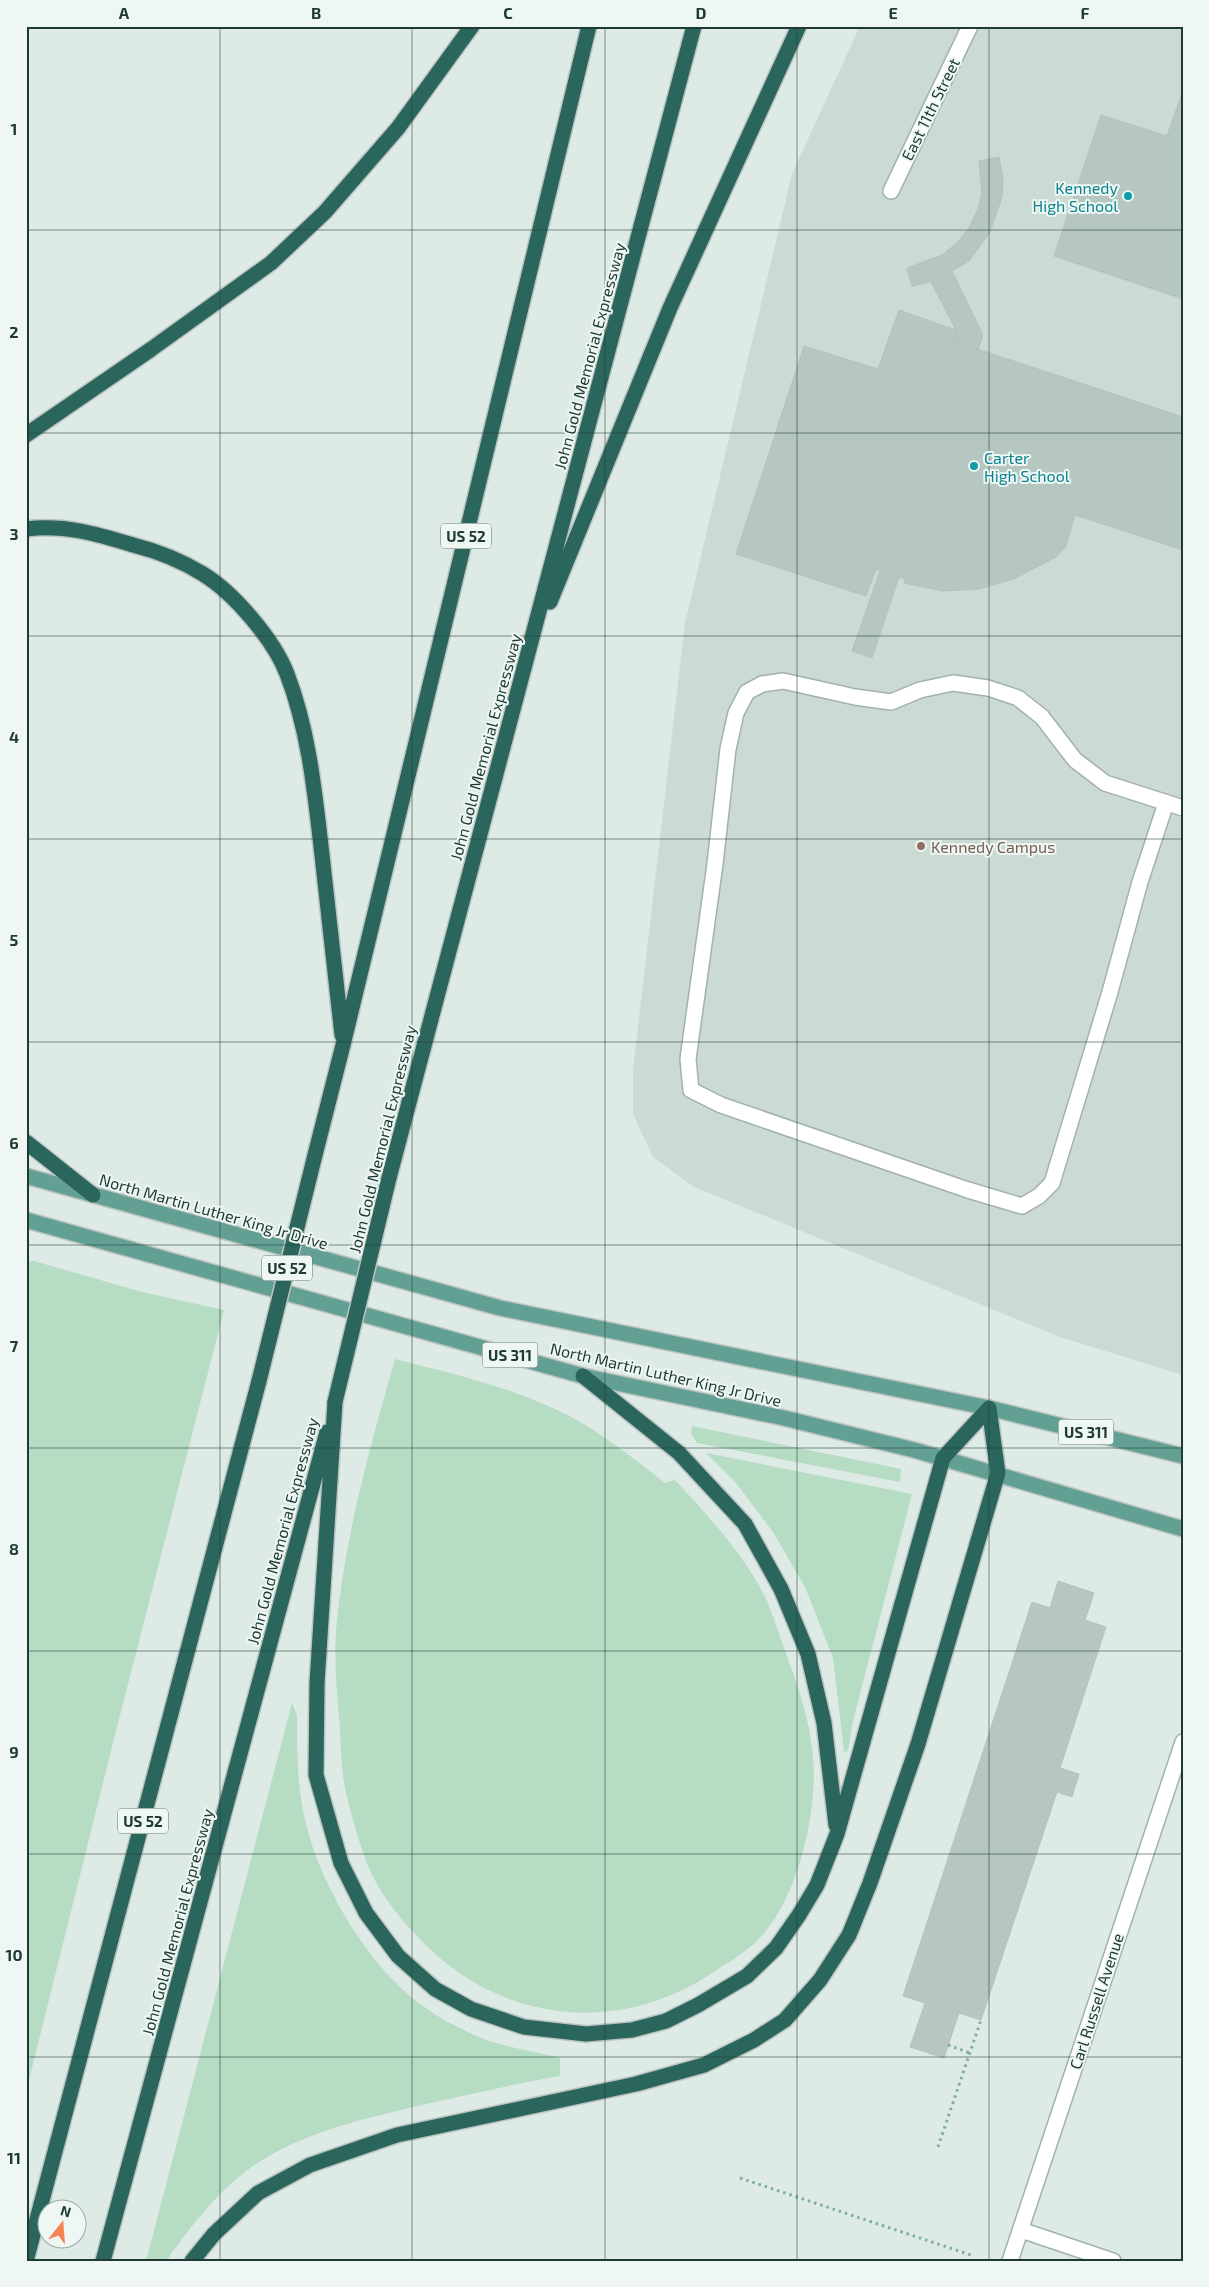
<svg xmlns="http://www.w3.org/2000/svg" width="1209" height="2287" viewBox="0 0 1209 2287" font-family="'Exo 2',sans-serif">
	<style>
		.built { fill: #ccdad4 }
		.green { fill: #b6dcc3 }
		.building { fill: #b6c7c1; stroke: #b1c3bd }
		.lines { fill: none; stroke-linecap: round; stroke-linejoin: round }
		.minor-casing { stroke: #a1b2ac; stroke-width: 18 }
		.major-casing { stroke: #bcc4c2; stroke-width: 18 }
		.highway-casing { stroke: #bcc4c2; stroke-width: 18 }
		.path { stroke: #7eaea2; stroke-width: 3; stroke-dasharray: 2.5 4; stroke-linecap: butt }
		.minor { stroke: #fff; stroke-width: 15 }
		.major { stroke: #62a094; stroke-width: 15 }
		.highway { stroke: #2b665d; stroke-width: 15 }
		.highway-bridge-casing { stroke: #bcc4c2; stroke-width: 18; stroke-linecap: butt }
		.highway-bridge { stroke: #2b665d; stroke-width: 15 }
		.grid { fill: none; stroke: #1f3a34; stroke-width: 1; stroke-opacity: 0.55 }
		.culture-dot { fill: #0f9aa8; stroke: #eef7f3; stroke-width: 2 }
		.education-dot { fill: #8d6e63; stroke: #eef7f3; stroke-width: 2 }
		.labels { text-anchor: middle; dominant-baseline: central; stroke-width: 4; stroke-linejoin: round; paint-order: stroke }
		.shield { fill: #eef7f3; stroke: #5d736d; stroke-width: 1 }
		.shield-label { font-size: 15px; font-weight: bold; fill: #1f3a34 }
		.street-label { font-size: 16px; fill: #1f3a34; stroke: #eef7f3 }
		.culture-label { font-size: 16px; fill: #0d838f; stroke: #eef7f3; text-anchor: end }
		.education-label { font-size: 16px; fill: #785e54; stroke: #eef7f3; text-anchor: start }
		.neatline { fill: none; stroke: #1f3a34; stroke-width: 2 }
		.grid-label { font-size: 16px; text-anchor: middle; font-weight: bold; fill: #1f3a34 }
	</style>
	<rect width="100%" height="100%" fill="#deeae5"/>
	<path class="built" d="M 860,26 L 1183,26 L 1183,1375 L 1060,1337 L 694,1187 L 653,1157 L 633,1114 L 633,1070 L 685,623 L 792,174 Z"/>
	<path class="green" d="M 26,1261 L 34,1261 L 142,1292 L 224,1310 L 116,1731 L 26,2092 Z
		M 395,1359 C 449,1373 503,1385 555,1409 C 595,1427 630,1456 665,1483 L 675,1480 C 708,1516 744,1554 766,1599 C 771,1610 775,1622 779,1634 C 793,1673 810,1715 813,1757 C 818,1812 798,1899 758,1940 C 744,1954 725,1964 709,1975 C 612,2038 493,2020 416,1935 C 398,1916 379,1892 369,1868 C 360,1847 350,1810 345,1788 C 341,1769 341,1748 340,1728 C 337,1696 334,1663 336,1631 C 344,1539 370,1447 395,1359 Z
		M 692,1426 L 901,1469 L 900,1482 L 697,1443 L 691,1433 Z
		M 706,1453 L 912,1494 L 853,1721 L 848,1751 L 844,1752 L 833,1658 L 805,1587 L 773,1532 L 736,1483 Z
		M 292,1703 L 297,1715 C 297,1753 297,1791 307,1828 C 323,1890 372,1972 426,2008 C 442,2020 461,2029 479,2037 C 506,2048 533,2051 560,2058 L 560,2076 C 515,2084 471,2094 426,2104 C 372,2117 318,2128 269,2156 C 225,2181 195,2221 166,2261 L 146,2261 Z"/>
	<path class="building" d="M 1183,90 L 1183,299 L 1054,256 L 1101,115 L 1167,136 Z
		M 999,157 L 1003,178 L 1002,197 L 990,232 L 969,261 L 952,271 L 983,335 L 978,350 L 953,341 L 956,330 L 931,282 L 912,286 L 907,268 L 942,255 L 958,242 L 969,228 L 978,209 L 982,193 L 979,161 Z
		M 899,310 L 956,330 L 953,341 L 1183,417 L 1183,550 L 1075,515 L 1066,546 L 1056,557 L 1014,579 L 979,589 L 943,591 L 904,583 L 905,579 L 876,569 L 866,596 L 736,554 L 804,346 L 878,369 Z
		M 880,571 L 899,577 L 872,658 L 852,651 Z
		M 1058,1581 L 1094,1593 L 1085,1620 L 1106,1627 L 1060,1768 L 1079,1774 L 1072,1797 L 1057,1792 L 981,2020 L 959,2013 L 944,2058 L 910,2047 L 925,2003 L 903,1996 L 1032,1602 L 1050,1608 Z"/>
	<g class="lines">
		<g class="minor-casing">
			<path id="minor" d="M 891,191 L 970,26
				M 1166,803 L 1140,882 L 1110,992 L 1052,1183 L 1039,1196 L 1022,1206 L 968,1190 L 721,1105 L 691,1090 L 688,1059 L 715,864 L 728,749 L 736,713 L 747,692 L 762,684 L 783,681 L 855,697 L 891,702 L 920,690 L 953,683 L 988,688 L 1018,698 L 1042,717 L 1075,760 L 1105,783 L 1183,808
				M 1021,2230 L 1113,2261
				M 1010,2261 L 1183,1742"/>
		</g>
		<g class="major-casing">
			<path id="major" d="M 26,1176 L 500,1308 L 989,1408 L 1183,1456
				M 26,1220 L 583,1376 L 784,1418 L 914,1450 L 1183,1529"/>
		</g>
		<g class="highway-casing">
			<path id="highway" d="M 26,435 L 150,350 L 271,263 L 325,212 L 398,128 L 472,26
				M 26,529 C 64,524 97,534 133,545 C 157,551 182,561 203,574 C 234,593 274,640 287,674 C 309,731 315,794 322,855 C 329,915 335,975 342,1035
				M 550,602 L 670,308 L 799,26
				M 26,1142 L 93,1195
				M 315,1155 L 343,1045 L 589,26
				M 389,1178 L 694,26
				M 583,1376 L 679,1453 L 745,1524 L 781,1589 L 808,1654 L 824,1723 L 836,1825
				M 335,1402 L 317,1683 L 316,1775 L 341,1863 L 366,1913 L 398,1956 L 435,1989 L 471,2009 L 524,2027 L 586,2034 L 632,2030 L 666,2021 L 698,2005 L 747,1976 L 776,1948 L 799,1915 L 817,1885 L 837,1834 L 943,1458 L 989,1408
				M 26,2261 L 259,1381
				M 103,2261 L 327,1432
				M 192,2261 L 214,2234 L 258,2193 L 310,2165 L 397,2135 L 636,2084 L 704,2065 L 754,2040 L 785,2020 L 820,1980 L 849,1935 L 870,1883 L 918,1744 L 998,1473 L 989,1408"/>
		</g>
		<path class="path" d="M 948,2045 L 970,2053
			M 938,2147 L 981,2020
			M 740,2178 L 974,2256"/>
		<use href="#minor" class="minor"/>
		<use href="#major" class="major"/>
		<use href="#highway" class="highway"/>
		<g class="highway-bridge-casing">
			<path id="highway-bridge" d="M 259,1381 L 315,1155
				M 335,1402 L 389,1178"/>
		</g>
		<use href="#highway-bridge" class="highway-bridge"/>
	</g>
	<path class="grid" d="M 220,26 L 220,2261M 412,26 L 412,2261M 605,26 L 605,2261M 797,26 L 797,2261M 989,26 L 989,2261M 26,230 L 1183,230M 26,433 L 1183,433M 26,636 L 1183,636M 26,839 L 1183,839M 26,1042 L 1183,1042M 26,1245 L 1183,1245M 26,1448 L 1183,1448M 26,1651 L 1183,1651M 26,1854 L 1183,1854M 26,2057 L 1183,2057"/>
	<g class="culture-dot">
		<circle cx="1128" cy="196" r="5"/>
		<circle cx="974" cy="466" r="5"/>
	</g>
	<circle class="education-dot" cx="921" cy="846" r="5"/>
	<g class="labels">
		<g class="shield">
			<rect x="441" y="523.5" width="50" height="25" rx="4"/>
			<rect x="262" y="1255.5" width="50" height="25" rx="4"/>
			<rect x="482.5" y="1342.5" width="55" height="25" rx="4"/>
			<rect x="1058.5" y="1419.5" width="55" height="25" rx="4"/>
			<rect x="118" y="1808.5" width="50" height="25" rx="4"/>
		</g>
		<g class="shield-label">
			<text x="466" y="536">US 52</text>
			<text x="287" y="1268">US 52</text>
			<text x="510" y="1355">US 311</text>
			<text x="1086" y="1432">US 311</text>
			<text x="143" y="1821">US 52</text>
		</g>
		<g class="street-label">
			<text transform="translate(930 109) rotate(-64)">East 11th Street</text>
			<text transform="translate(589 356) rotate(-75)">John Gold Memorial Expressway</text>
			<text transform="translate(485 747) rotate(-75)">John Gold Memorial Expressway</text>
			<text transform="translate(382 1139) rotate(-76)">John Gold Memorial Expressway</text>
			<text transform="translate(214 1211) rotate(16)">North Martin Luther King Jr Drive</text>
			<text transform="translate(666 1374) rotate(13)">North Martin Luther King Jr Drive</text>
			<text transform="translate(282 1531) rotate(-75)">John Gold Memorial Expressway</text>
			<text transform="translate(177 1922) rotate(-75)">John Gold Memorial Expressway</text>
			<text transform="translate(1096 2001) rotate(-72)">Carl Russell Avenue</text>
		</g>
		<g class="culture-label">
			<text x="1118" y="187">Kennedy<tspan x="1118" dy="18">High School</tspan></text>
			<text x="984" y="457" text-anchor="start">Carter<tspan x="984" dy="18">High School</tspan></text>
		</g>
		<g class="education-label">
			<text x="931" y="846">Kennedy Campus</text>
		</g>
	</g>
	<rect width="1209" height="2287" fill="none" stroke="#eef7f3" stroke-width="55"/>
	<g transform="translate(62 2224) rotate(17)"><circle r="24" fill="#eef7f3" stroke="#9baba7"/>
	<path d="M0-4L9 19L0 12L-9 19Z" fill="#f38453"/>
	<text y="-8" font-size="14" font-weight="bold" text-anchor="middle" fill="#1f3a34">N</text>
	</g>
	<rect x="28" y="28" width="1154" height="2232" class="neatline"/>
	<g class="grid-label">
		<text x="124" y="19">A</text>
		<text x="316" y="19">B</text>
		<text x="508" y="19">C</text>
		<text x="701" y="19">D</text>
		<text x="893" y="19">E</text>
		<text x="1085" y="19">F</text>
		<text x="14" y="135">1</text>
		<text x="14" y="338">2</text>
		<text x="14" y="540">3</text>
		<text x="14" y="743">4</text>
		<text x="14" y="946">5</text>
		<text x="14" y="1149">6</text>
		<text x="14" y="1352">7</text>
		<text x="14" y="1555">8</text>
		<text x="14" y="1758">9</text>
		<text x="14" y="1961">10</text>
		<text x="14" y="2164">11</text>
	</g>
</svg>
